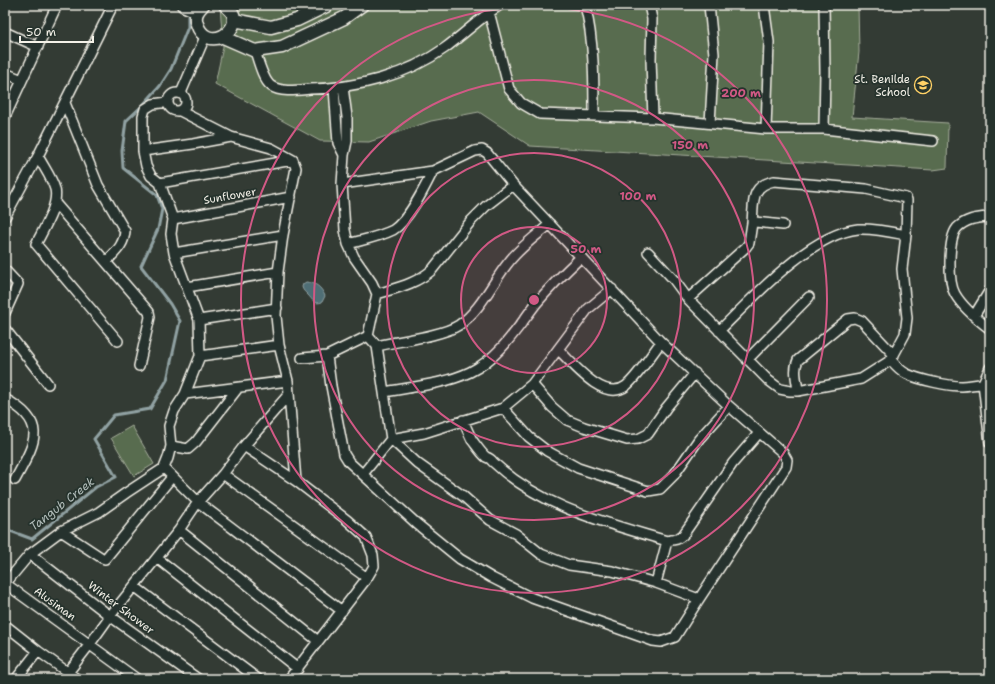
<svg xmlns="http://www.w3.org/2000/svg" width="995" height="684" viewBox="0 0 995 684" font-family="'Shantell Sans',sans-serif">
	<style>
		.green { fill: #596c4f; stroke: #a6ae9c }
		.water { fill: #4f6e75; stroke: #91a2a3 }
		.lines { fill: none; stroke-linecap: round; stroke-linejoin: round }
		.stream { stroke: #91a2a3; stroke-width: 3 }
		.street-casing { stroke: #f4f1e8; stroke-width: 12 }
		.secondary-casing { stroke: #f4f1e8; stroke-width: 15 }
		.street { stroke: #26332d; stroke-width: 9 }
		.secondary { stroke: #26332d; stroke-width: 12 }
		.ring { fill: none; stroke: #d15985; stroke-width: 2 }
		.labels { text-anchor: middle; dominant-baseline: central; stroke-width: 3.5; stroke-linejoin: round; paint-order: stroke }
		.poi-label { font-size: 11px; fill: #f4f1e8; stroke: #26332d; text-anchor: end }
		.street-label { font-size: 11px; fill: #f4f1e8; stroke: #26332d }
		.water-label { font-size: 12px; font-style: italic; fill: #b2bdba; stroke: #26332d }
		.centre { fill: #d15985; stroke: #26332d; stroke-width: 2 }
		.ring-label { font-size: 12px; text-anchor: middle; font-weight: bold; fill: #d15985; stroke: #26332d; stroke-width: 3.5; stroke-linejoin: round; paint-order: stroke }
	</style>
	<rect width="100%" height="100%" fill="#333b34"/>
	<filter id="ink" filterUnits="userSpaceOnUse"><feTurbulence type="fractalNoise" baseFrequency=".025" numOctaves="2"/><feDisplacementMap in="SourceGraphic" scale="8" xChannelSelector="R" yChannelSelector="G"/><feConvolveMatrix kernelMatrix="1 2 1 2 8 2 1 2 1" color-interpolation-filters="sRGB"/></filter>
	<g filter="url(#ink)">
		<path class="green" d="M 220,5 L 858,5 L 859,52 L 852,117 L 948,123 L 947,168 L 933,170 L 530,146 L 479,112 L 431,121 L 369,142 L 320,141 L 215,84 L 223,47 Z
			M 132,426 L 154,464 L 134,476 L 111,438 Z"/>
		<path class="water" d="M 306,282 C 316,283 321,287 325,296 L 322,302 C 314,305 313,300 308,295 C 305,292 303,291 302,287 L 303,284 Z"/>
		<g class="lines">
			<path class="stream" d="M 5,529 L 32,539 L 96,487 L 116,477 L 94,439 L 114,415 L 150,409 L 167,380 L 180,321 L 170,304 L 141,266 L 158,229 L 162,209 L 157,195 L 123,168 L 122,151 L 126,121 L 143,105 L 160,86 L 171,69 L 188,27 L 188,16"/>
			<g class="street-casing">
				<path id="street" d="M 113,5 L 38,156 C 43,166 52,178 55,189 C 59,205 43,230 36,244 L 118,341
					M 585,5 C 594,41 594,78 594,115
					M 649,5 L 652,19 L 651,59 L 653,118
					M 709,5 L 714,54 L 710,123
					M 764,5 L 769,42 L 766,129
					M 824,5 L 825,72 L 824,129
					M 489,12 L 509,89 L 521,103 L 540,114 L 653,118 L 766,129 L 824,129 L 933,141
					M 5,32 L 38,47
					M 255,51 C 258,60 263,80 271,86 C 281,93 299,90 310,89 C 357,88 406,76 445,48 C 464,34 480,18 500,5
					M 5,73 L 22,80
					M 343,87 L 347,117 L 347,141 L 344,155 L 342,184 L 345,230 L 348,244 L 354,257 L 372,283 L 377,294 L 368,336 L 377,346 L 391,439 L 418,464 L 463,496 L 490,520 L 516,534 L 541,554 L 569,565 L 612,571 L 656,583 L 699,599
					M 334,88 L 338,143 L 344,155
					M 181,93 L 205,37
					M168 102a9 9 0 1 1 18 0a9 9 0 1 1-18 0Z
					M 65,103 L 98,185 L 125,231 C 124,246 115,252 106,262
					M 180,111 L 231,137 L 271,148 L 293,160 L 296,168 L 283,235 L 278,272 L 276,316 L 279,345 L 288,381 L 296,481
					M 5,117 L 57,5
					M 143,151 L 193,144 L 231,137
					M 160,183 L 293,160
					M 55,203 L 149,312 L 150,317 L 139,366
					M 5,217 L 38,156
					M 990,218 L 988,217 C 976,218 966,219 957,228 C 948,239 948,282 955,294 C 963,308 978,320 990,329
					M 173,219 L 291,197
					M 752,223 C 754,202 750,186 774,181 L 866,189 L 906,198 L 907,200 L 906,235 L 902,269 L 907,318 L 905,334 L 891,360 C 896,366 901,371 907,374 C 920,380 948,386 962,386 C 972,386 980,382 990,385
					M 348,244 C 362,240 379,237 393,230 C 409,220 425,187 433,171
					M 648,252 L 674,280 L 688,299 L 768,380 L 780,389 L 790,391 L 798,391 L 861,379 L 891,360
					M 174,253 L 283,235
					M 5,270 L 18,284 L 5,313
					M 187,287 L 278,272
					M 377,294 C 396,288 416,284 432,270 L 471,221 L 486,206 L 513,185
					M 688,299 L 746,247 L 749,243 L 752,223 L 755,222 L 783,225
					M 974,316 L 990,290
					M 199,320 L 277,308
					M 5,329 L 48,384
					M 719,331 C 753,298 810,234 858,229 C 873,228 891,232 906,235
					M 377,346 C 398,341 442,336 459,325 C 481,310 492,283 508,263 C 519,248 536,236 550,224
					M 558,349 C 572,363 604,403 626,386 C 638,376 651,355 661,342
					M 200,356 L 279,345
					M 327,356 L 331,386 L 344,454 L 349,462 L 417,524 L 460,559 L 492,578 L 532,598 L 653,641 L 661,642 L 675,637 L 699,599 L 786,467 L 787,460 L 783,453 L 729,406 L 661,342 L 513,185 L 487,153 L 482,150 L 475,151 L 433,171 L 342,184
					M 302,358 L 327,356 L 368,336
					M 747,360 L 809,297
					M 990,368 L 983,383 L 990,443
					M 532,384 L 552,407 L 567,420 L 584,427 L 627,440 L 638,439 L 648,434 L 666,408 L 695,373
					M 798,391 C 797,380 793,370 798,360 L 848,319 L 855,318 L 862,321 L 894,355
					M 384,392 C 412,387 445,384 470,372 C 499,358 516,330 535,305 C 549,288 565,272 581,257
					M 185,394 L 288,381
					M 5,399 C 50,423 34,444 15,480
					M 503,408 L 529,437 L 547,451 L 578,468 L 648,491 L 660,489 L 674,475 L 699,439 L 729,406
					M 463,420 C 466,427 469,434 472,440 C 476,445 481,453 486,457 C 489,458 491,459 493,462 C 542,508 604,522 667,541 L 677,539 L 683,535 L 733,463 L 759,433
					M 171,446 L 188,449 L 196,442 L 238,388
					M 244,446 L 296,481 L 347,520 L 366,537 L 373,555 L 374,566 L 367,578 L 289,679
					M 164,468 L 198,502 L 342,611
					M 223,474 L 367,578
					M 363,474 L 391,439 L 424,433 L 503,408 L 532,384 L 588,309 L 612,289
					M 179,530 L 318,641
					M 61,531 L 102,558 L 105,559 L 172,477
					M 30,554 L 110,616 L 198,679
					M 157,558 L 298,669
					M 656,583 L 667,541
					M 5,584 L 30,554 L 61,531 L 99,512 L 126,493 L 164,468 L 168,458 L 171,446 L 169,426 L 174,411 L 185,394 L 200,356 L 199,320 L 174,253 L 171,234 L 173,219 L 160,183 L 151,176 L 146,166 L 143,151 L 143,116 L 145,109 L 153,104 L 168,102
					M 6,584 L 137,679
					M 134,586 L 258,679
					M 5,625 L 38,651 L 77,679
					M 16,679 L 38,651
					M 63,679 L 90,644 L 110,616 L 179,530 L 198,502 L 223,474 L 244,446 L 289,394"/>
			</g>
			<g class="secondary-casing">
				<path id="secondary" d="M 183,5 L 197,11
					M 203,5 C 197,11 194,16 197,24 C 206,53 243,32 232,12 C 230,10 227,7 225,5
					M 234,20 L 271,27 L 297,20 L 328,5
					M 223,37 L 255,51 L 282,47 L 344,18 L 362,5"/>
			</g>
			<use href="#street" class="street"/>
			<use href="#secondary" class="secondary"/>
		</g>
	</g>
	<circle cx="534" cy="300" r="73" fill="#d15985" fill-opacity=".12"/>
	<g class="ring">
		<circle cx="534" cy="300" r="73"/>
		<circle cx="534" cy="300" r="147"/>
		<circle cx="534" cy="300" r="220"/>
		<circle cx="534" cy="300" r="293"/>
	</g>
	<defs>
		<g id="school-ring" transform="scale(0.9)"><circle r="9.5" fill="#26332d" stroke="#ffd166" stroke-width="1.5"/><path d="M0-5L7-2L0 1L-7-2ZM-4 1L0 2.5L4 1V4Q0 6-4 4Z" fill="#ffd166"/></g>
	</defs>
	<g fill-rule="evenodd">
		<use href="#school-ring" x="923" y="85"/>
	</g>
	<g class="labels">
		<g class="poi-label">
			<text x="910" y="79">St. Benilde<tspan x="910" dy="13">School</tspan></text>
		</g>
		<g class="street-label">
			<text transform="translate(230 196) rotate(-10)">Sunflower</text>
			<text transform="translate(55 604) rotate(36)">Alusiman</text>
			<text transform="translate(121 608) rotate(37)">Winter Shower</text>
		</g>
		<g class="water-label">
			<text transform="translate(62 504) rotate(-38)">Tangub Creek</text>
		</g>
	</g>
	<circle cx="534" cy="300" r="6" class="centre"/>
	<g class="ring-label">
		<text x="741" y="97">200 m</text>
		<text x="690" y="149">150 m</text>
		<text x="638" y="200">100 m</text>
		<text x="586" y="253">50 m</text>
	</g>
	<rect width="995" height="684" fill="none" stroke="#26332d" stroke-width="20"/>
	<rect x="10" y="10" width="975" height="664" fill="none" stroke="#f4f1e8" stroke-width="1.5" filter="url(#ink)"/>
	<path d="M20 36v6h73v-6" fill="none" stroke="#f4f1e8" stroke-width="2"/>
	<text x="26" y="36" font-size="12" fill="#f4f1e8" stroke="#26332d" stroke-width="3" paint-order="stroke">50 m</text>
</svg>
